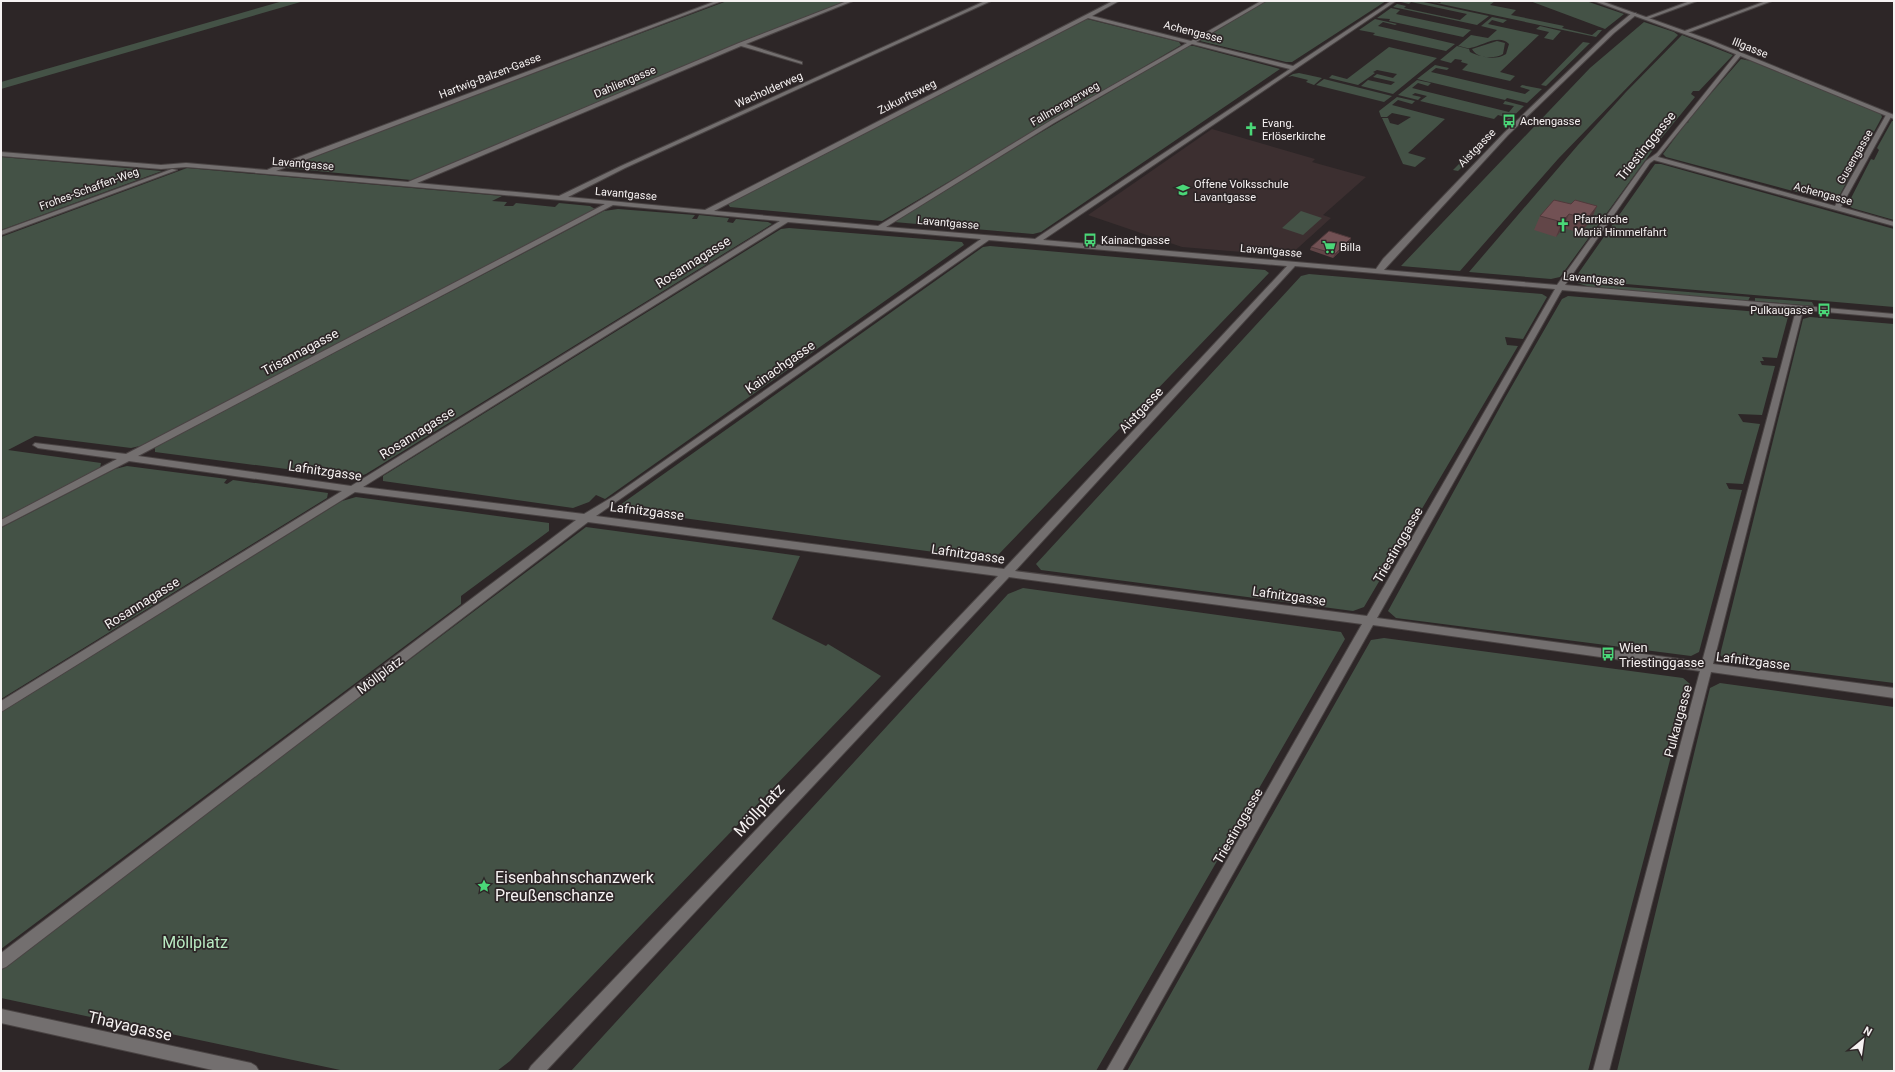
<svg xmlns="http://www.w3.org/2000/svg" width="1895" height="1072" viewBox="0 0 1895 1072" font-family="Roboto,sans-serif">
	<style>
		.built { fill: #3c2f30 }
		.green { fill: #445246 }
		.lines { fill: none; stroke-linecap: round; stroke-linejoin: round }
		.minor-casing { stroke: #494343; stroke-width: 2 }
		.tertiary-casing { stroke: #494343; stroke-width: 2 }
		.minor { fill: #736f6f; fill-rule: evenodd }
		.tertiary { fill: #736f6f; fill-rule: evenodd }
		.wall { fill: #624648 }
		.shaded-wall { fill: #50393b }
		.building { fill: #725154; stroke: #50393b }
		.labels { text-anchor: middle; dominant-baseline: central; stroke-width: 3.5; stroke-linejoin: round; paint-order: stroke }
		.far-street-label { font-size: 11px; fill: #f6f2f2; stroke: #2d2627 }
		.far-poi-label { font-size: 11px; fill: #f6f2f2; stroke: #2d2627; text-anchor: start }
		.street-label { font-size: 13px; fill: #f6f2f2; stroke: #2d2627 }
		.poi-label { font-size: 13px; fill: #f6f2f2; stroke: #2d2627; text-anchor: start }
		.near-street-label { font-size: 16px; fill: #f6f2f2; stroke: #2d2627 }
		.near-poi-label { font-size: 16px; fill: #f6f2f2; stroke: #2d2627; text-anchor: start }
		.near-park-label { font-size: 16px; fill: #baebc3; stroke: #2d2627 }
	</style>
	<rect width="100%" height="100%" fill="#2d2627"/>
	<path class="built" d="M 1212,129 L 1315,159 L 1312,162 L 1366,177 L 1323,215 L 1331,218 L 1289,256 L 1182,247 L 1088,215 Z"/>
	<path class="green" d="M 283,1 L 304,1 L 1,89 L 1,82 Z
		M 727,1 L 846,1 L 411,180 L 286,168 L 473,96 Z
		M 1265,1 L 1386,1 L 1292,62 L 1286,62 L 1200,41 Z
		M 1402,1 L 1419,1 L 1489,16 L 1477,25 L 1393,7 L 1397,4 L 1406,6 L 1404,8 L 1460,20 L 1467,14 L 1411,2 L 1409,4 L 1401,2 Z
		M 1427,1 L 1440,3 L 1442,1 L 1495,1 L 1490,5 L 1516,10 L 1511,15 L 1564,26 L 1562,28 L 1592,35 L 1598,30 L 1602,30 L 1596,37 Z
		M 1530,1 L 1586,1 L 1624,14 L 1605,29 Z
		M 1391,8 L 1400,10 L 1396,14 L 1471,30 L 1463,37 L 1389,21 L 1390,19 L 1377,18 Z
		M 1492,17 L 1507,20 L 1503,23 L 1492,20 L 1488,24 L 1539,35 L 1500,72 L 1515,76 L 1510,81 L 1462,70 L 1468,64 L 1461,62 L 1462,60 L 1455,59 L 1451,63 L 1440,60 L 1457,46 L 1469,49 L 1470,52 C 1481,57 1495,61 1506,54 L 1509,44 C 1499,33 1482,46 1470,48 C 1467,49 1461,46 1458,46 L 1471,35 L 1488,38 L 1497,30 L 1481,26 Z
		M 1087,19 L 1179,42 L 1181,45 L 882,221 L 730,207 L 728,204 Z
		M 1375,19 L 1397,24 L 1395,25 L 1383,22 L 1378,26 L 1455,44 L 1446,51 L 1373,35 L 1375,33 L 1359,30 Z
		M 1644,22 L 1674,32 L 1678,35 L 1558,159 L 1460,271 L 1401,266 L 1590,68 Z
		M 1540,26 L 1561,31 L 1553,40 L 1544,38 L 1549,32 L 1536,29 Z
		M 1682,35 L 1733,55 L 1699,91 L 1693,91 L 1691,94 L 1695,97 L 1663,136 L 1560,277 L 1551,279 L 1469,272 L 1578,145 L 1626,92 Z
		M 1497,41 L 1505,43 L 1503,54 C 1495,59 1477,59 1472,49 Z
		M 1583,42 L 1590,43 L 1546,86 L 1541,85 Z
		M 1188,46 L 1194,46 L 1280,69 L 1041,232 L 1033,234 L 894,222 L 1028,140 Z
		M 1389,47 L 1437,58 L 1393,94 L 1361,86 L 1368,80 L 1391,85 L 1395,82 L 1373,77 L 1377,74 L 1393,78 L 1397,74 L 1377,70 L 1373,72 L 1375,73 L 1358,85 L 1329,78 L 1332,75 L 1347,79 Z
		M 1741,59 L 1751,61 L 1881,114 L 1882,117 L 1837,200 L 1830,201 L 1666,157 L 1663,154 L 1686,123 L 1689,122 L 1687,121 Z
		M 1435,65 L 1449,68 L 1447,70 L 1436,68 L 1431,72 L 1525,94 L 1530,90 L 1520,87 L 1522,85 L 1542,89 L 1527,103 L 1507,98 L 1505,100 L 1417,79 Z
		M 1299,73 L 1322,78 L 1314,85 L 1306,82 L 1308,80 L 1292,76 L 1288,77 L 1293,74 Z
		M 1324,79 L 1392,96 L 1384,102 L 1316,85 Z
		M 1417,80 L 1431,83 L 1428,86 L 1418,83 L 1412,88 L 1509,112 L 1514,106 L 1503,104 L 1505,101 L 1524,106 L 1507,122 L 1505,122 L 1508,118 L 1498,115 L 1494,119 L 1420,101 L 1427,96 L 1415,93 L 1412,95 L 1421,97 L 1418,100 L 1398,95 Z
		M 1397,97 L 1415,101 L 1412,104 L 1398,100 L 1392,105 L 1445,119 L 1408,153 L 1426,158 L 1415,167 L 1403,164 L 1382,118 L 1388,118 L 1390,123 L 1398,125 L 1411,117 L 1392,113 L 1387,117 L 1381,117 L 1379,111 Z
		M 1892,121 L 1894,121 L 1894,220 L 1852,208 L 1848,204 L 1871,159 L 1874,160 L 1879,150 L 1877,148 Z
		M 1491,132 L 1496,133 L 1458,171 L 1453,170 Z
		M 1,157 L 162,171 L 1,230 Z
		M 1655,164 L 1661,164 L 1894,229 L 1894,307 L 1579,280 L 1575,278 Z
		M 187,168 L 502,196 L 492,201 L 507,202 L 504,206 L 513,206 L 516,203 L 555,207 L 559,203 L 590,206 L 595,209 L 144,445 L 131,448 L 35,436 L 8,450 L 101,463 L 100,468 L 1,520 L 1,237 Z
		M 618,209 L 695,215 L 692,219 L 697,219 L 699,215 L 729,218 L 727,222 L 733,223 L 736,219 L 768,222 L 772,224 L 366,474 L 355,478 L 155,452 L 155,447 L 604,211 Z
		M 1301,211 L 1322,218 L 1303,235 L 1282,228 Z
		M 789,228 L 962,242 L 964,245 L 605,499 L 596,495 L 589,502 L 573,508 L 383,481 L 383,476 L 781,229 Z
		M 990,246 L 1265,270 L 1269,273 L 998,555 L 986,559 L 624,510 L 620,505 L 983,247 Z
		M 1309,274 L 1542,294 L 1547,297 L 1523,339 L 1505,337 L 1507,345 L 1518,346 L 1364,607 L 1353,611 L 1041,570 L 1036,564 L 1301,276 Z
		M 1577,283 L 1750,297 L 1748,301 L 1590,287 Z
		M 1568,296 L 1782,314 L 1788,317 L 1777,358 L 1762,357 L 1764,361 L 1760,361 L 1762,365 L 1775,366 L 1762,415 L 1738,414 L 1743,422 L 1760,424 L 1743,484 L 1726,483 L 1729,489 L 1742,490 L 1699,652 L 1691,656 L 1396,618 L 1388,611 L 1505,398 L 1562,299 Z
		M 1755,298 L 1812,302 L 1814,306 L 1755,301 Z
		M 1810,317 L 1894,324 L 1894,683 L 1728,662 L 1720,655 L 1803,319 Z
		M 127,466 L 227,479 L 224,483 L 227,484 L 233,480 L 328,493 L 327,498 L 1,699 L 1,528 L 115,469 Z
		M 356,497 L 549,523 L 549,531 L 461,596 L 461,604 L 1,949 L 1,712 L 342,501 Z
		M 586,527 L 800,556 L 772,619 L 826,646 L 828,644 L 881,676 L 510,1061 L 497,1071 L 345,1071 L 1,998 L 1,970 L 348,706 Z
		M 1023,588 L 1341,632 L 1345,639 L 1096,1071 L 571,1071 L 1008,594 Z
		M 1384,638 L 1683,678 L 1690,684 L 1588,1071 L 1127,1071 L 1371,640 Z
		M 1720,683 L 1894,707 L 1894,1071 L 1617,1071 L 1710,688 Z"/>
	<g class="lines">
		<g class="minor-casing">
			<path id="minor" d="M 716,1 L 722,1 L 276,171 L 408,182 L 739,43 L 847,1 L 853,1 L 746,44 L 802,62 L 802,64 L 741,46 L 417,183 L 559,196 L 621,166 L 985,1 L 991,1 L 625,168 L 568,197 L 705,210 L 1113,1 L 1119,1 L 1092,16 L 1191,41 L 1261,1 L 1266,1 L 1196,42 L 1293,66 L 1391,1 L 1396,1 L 1043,240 L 1376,269 L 1383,259 L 1504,133 L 1610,31 L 1632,13 L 1636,13 L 1636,15 L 1614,33 L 1508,135 L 1384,270 L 1557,285 L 1646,161 L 1657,153 L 1737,53 L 1742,54 L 1658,157 L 1835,206 L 1886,115 L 1891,114 L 1892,115 L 1841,207 L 1894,222 L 1894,226 L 1654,160 L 1650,163 L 1565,285 L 1894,314 L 1894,318 L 1803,310 L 1713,664 L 1894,688 L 1894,698 L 1711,672 L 1609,1071 L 1593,1071 L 1700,671 L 1373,625 L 1122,1071 L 1106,1071 L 1362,624 L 1009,577 L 546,1071 L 528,1071 L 531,1066 L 998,576 L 588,522 L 6,967 L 1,969 L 1,953 L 576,520 L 355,492 L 1,712 L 1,701 L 342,491 L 129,461 L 1,527 L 1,520 L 117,459 L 38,448 L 33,445 L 35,443 L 126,454 L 605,204 L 224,170 L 186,167 L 161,169 L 1,156 L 1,152 L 161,165 L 186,163 L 267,170 L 280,164 ZM 1088,18 L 1187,43 L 1050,121 L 878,226 L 714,211 ZM 1192,44 L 1290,69 L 1035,239 L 886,227 L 1054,123 ZM 613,205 L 780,221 L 351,486 L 138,456 ZM 788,222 L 981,239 L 614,496 L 584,514 L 363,487 ZM 989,240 L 1287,266 L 1004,569 L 596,516 ZM 1295,266 L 1555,289 L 1367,616 L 1015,571 ZM 1562,290 L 1796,310 L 1702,662 L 1377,618 Z
				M 1690,1 L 1697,1 L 1648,19 L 1644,18 Z
				M 1766,1 L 1772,1 L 1687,33 L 1682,32 Z
				M 172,169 L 177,170 L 1,235 L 1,231 Z
				M 1,1009 L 251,1063 L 256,1066 L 259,1071 L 217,1071 L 1,1023 Z"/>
		</g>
		<g class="tertiary-casing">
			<path id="tertiary" d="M 1594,1 L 1601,1 L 1710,40 L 1894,115 L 1894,119 L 1706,42 Z"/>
		</g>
		<use href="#minor" class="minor"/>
		<use href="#tertiary" class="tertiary"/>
	</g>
	<path class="wall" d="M 1571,204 L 1597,206 L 1591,220 L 1581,233 L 1563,228 L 1556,237 L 1534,230 L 1540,216 Z
		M 1350,242 L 1333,258 L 1310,250 L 1311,247 Z"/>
	<path class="shaded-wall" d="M 1597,206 L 1591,220 L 1581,233 L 1587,219 Z
		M 1569,214 L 1563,228 L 1556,237 L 1562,222 Z
		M 1351,238 L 1350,242 L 1333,258 L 1335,254 Z"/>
	<path class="building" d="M 1554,200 L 1571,204 L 1575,200 L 1597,206 L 1587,219 L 1569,214 L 1562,222 L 1540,216 Z
		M 1329,231 L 1351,238 L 1335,254 L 1311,247 Z"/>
	<defs>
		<g id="bus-bare" transform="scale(1.08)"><path d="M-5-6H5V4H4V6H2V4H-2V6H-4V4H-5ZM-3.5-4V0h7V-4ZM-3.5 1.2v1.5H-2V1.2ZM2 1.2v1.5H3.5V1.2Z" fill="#4ad778" stroke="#2d2627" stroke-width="2.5" paint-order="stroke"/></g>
		<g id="church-bare" transform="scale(1.08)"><path d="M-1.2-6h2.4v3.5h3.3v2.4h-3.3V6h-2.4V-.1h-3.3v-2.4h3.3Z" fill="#4ad778" stroke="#2d2627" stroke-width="2.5" paint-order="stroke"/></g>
		<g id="school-bare" transform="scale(1.08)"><path d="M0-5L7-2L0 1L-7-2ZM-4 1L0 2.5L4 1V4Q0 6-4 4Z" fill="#4ad778" stroke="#2d2627" stroke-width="2.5" paint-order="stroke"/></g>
		<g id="supermarket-bare" transform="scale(1.08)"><path d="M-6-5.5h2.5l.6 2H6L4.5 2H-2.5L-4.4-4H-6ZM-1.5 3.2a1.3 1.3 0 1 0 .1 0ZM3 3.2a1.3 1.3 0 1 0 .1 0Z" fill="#4ad778" stroke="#2d2627" stroke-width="2.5" paint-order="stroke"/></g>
		<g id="sight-bare" transform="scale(1.08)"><path d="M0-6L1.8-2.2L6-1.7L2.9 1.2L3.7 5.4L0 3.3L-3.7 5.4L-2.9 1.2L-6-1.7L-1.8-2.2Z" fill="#4ad778" stroke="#2d2627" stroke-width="2.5" paint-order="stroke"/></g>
	</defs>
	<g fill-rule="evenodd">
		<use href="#bus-bare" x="1509" y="121"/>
		<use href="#church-bare" x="1251" y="129"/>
		<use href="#school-bare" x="1183" y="190"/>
		<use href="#church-bare" x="1563" y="225"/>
		<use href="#bus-bare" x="1090" y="240"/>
		<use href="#supermarket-bare" x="1329" y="247"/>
		<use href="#bus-bare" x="1824" y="310"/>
		<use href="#bus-bare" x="1608" y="654"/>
		<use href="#sight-bare" x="484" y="886"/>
	</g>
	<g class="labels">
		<g class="far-street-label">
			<text transform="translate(1193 32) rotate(14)">Achengasse</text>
			<text transform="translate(1750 48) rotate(22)">Illgasse</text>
			<text transform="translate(490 76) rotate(-21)">Hartwig-Balzen-Gasse</text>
			<text transform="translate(625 82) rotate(-23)">Dahliengasse</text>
			<text transform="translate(769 90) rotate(-24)">Wacholderweg</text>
			<text transform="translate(907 97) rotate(-27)">Zukunftsweg</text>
			<text transform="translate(1065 104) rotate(-30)">Fallmerayerweg</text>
			<text transform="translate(1477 148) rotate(-46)">Aistgasse</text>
			<text transform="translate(1855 157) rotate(-60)">Gusengasse</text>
			<text transform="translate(303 164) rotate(5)">Lavantgasse</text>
			<text transform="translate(89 189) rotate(-20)">Frohes-Schaffen-Weg</text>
			<text transform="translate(626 194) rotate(5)">Lavantgasse</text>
			<text transform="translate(1823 194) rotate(15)">Achengasse</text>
			<text transform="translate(948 223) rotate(5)">Lavantgasse</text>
			<text transform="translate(1271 251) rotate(5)">Lavantgasse</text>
			<text transform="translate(1594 279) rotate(5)">Lavantgasse</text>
		</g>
		<g class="far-poi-label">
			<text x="1520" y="121">Achengasse</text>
			<text x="1262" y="123">Evang.<tspan x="1262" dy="13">Erlöserkirche</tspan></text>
			<text x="1194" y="184">Offene Volksschule<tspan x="1194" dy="13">Lavantgasse</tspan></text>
			<text x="1574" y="219">Pfarrkirche<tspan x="1574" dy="13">Mariä Himmelfahrt</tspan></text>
			<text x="1101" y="240">Kainachgasse</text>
			<text x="1340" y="247">Billa</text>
			<text x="1813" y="310" text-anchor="end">Pulkaugasse</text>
		</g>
		<g class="street-label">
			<text transform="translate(1646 146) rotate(-51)">Triestinggasse</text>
			<text transform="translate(693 262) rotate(-32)">Rosannagasse</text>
			<text transform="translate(300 352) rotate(-28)">Trisannagasse</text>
			<text transform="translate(780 367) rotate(-35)">Kainachgasse</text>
			<text transform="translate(1141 410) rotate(-47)">Aistgasse</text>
			<text transform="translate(417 433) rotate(-32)">Rosannagasse</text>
			<text transform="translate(325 471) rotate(8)">Lafnitzgasse</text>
			<text transform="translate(647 511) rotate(7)">Lafnitzgasse</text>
			<text transform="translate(1398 545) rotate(-60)">Triestinggasse</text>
			<text transform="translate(968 554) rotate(8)">Lafnitzgasse</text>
			<text transform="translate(1289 596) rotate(8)">Lafnitzgasse</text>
			<text transform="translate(142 603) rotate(-32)">Rosannagasse</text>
			<text transform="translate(1753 661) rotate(7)">Lafnitzgasse</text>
			<text transform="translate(380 675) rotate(-37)">Möllplatz</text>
			<text transform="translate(1678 721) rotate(-75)">Pulkaugasse</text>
			<text transform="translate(1238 826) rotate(-60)">Triestinggasse</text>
		</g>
		<g class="poi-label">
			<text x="1619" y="647">Wien<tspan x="1619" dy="15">Triestinggasse</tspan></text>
		</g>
		<g class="near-street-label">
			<text transform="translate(759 810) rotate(-47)">Möllplatz</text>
			<text transform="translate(130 1026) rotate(13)">Thayagasse</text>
		</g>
		<g class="near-poi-label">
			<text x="495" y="877">Eisenbahnschanzwerk<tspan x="495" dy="18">Preußenschanze</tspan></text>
		</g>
		<g class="near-park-label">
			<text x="195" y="942">Möllplatz</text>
		</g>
	</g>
	<rect width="1895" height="1072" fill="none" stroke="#f6f2f2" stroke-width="4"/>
	<g transform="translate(1863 1040) rotate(29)" stroke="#2d2627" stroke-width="3" paint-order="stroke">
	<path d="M0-3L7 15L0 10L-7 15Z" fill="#f6f2f2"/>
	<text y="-6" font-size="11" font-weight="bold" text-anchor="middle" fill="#f6f2f2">N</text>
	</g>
</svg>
